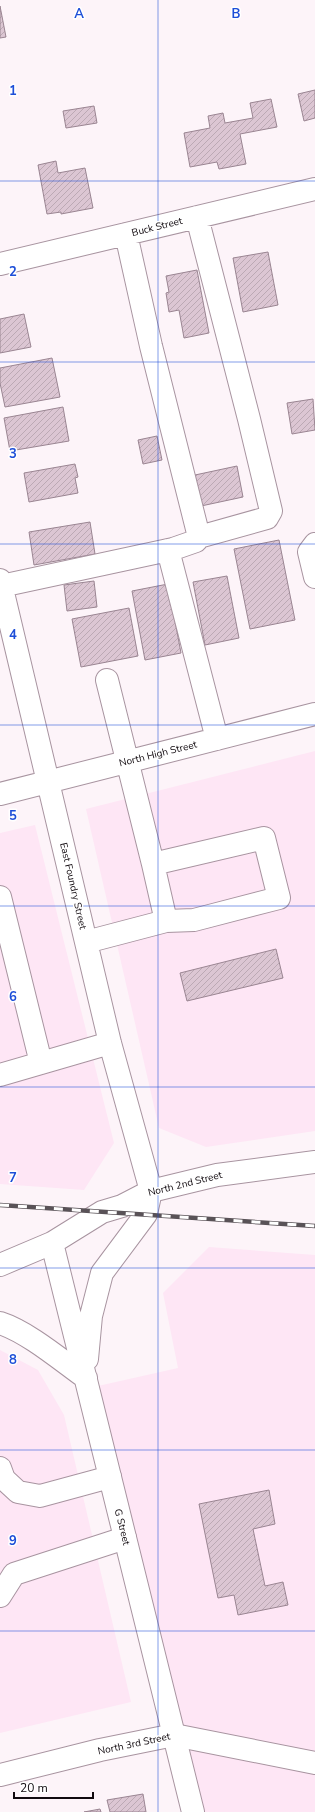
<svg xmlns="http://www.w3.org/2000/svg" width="315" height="1812" viewBox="0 0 315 1812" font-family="'Nunito Sans',sans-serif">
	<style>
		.built { fill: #fee6f5 }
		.building { fill: url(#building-hatch); stroke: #9a8592 }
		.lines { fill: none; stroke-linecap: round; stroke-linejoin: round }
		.minor-casing { stroke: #a894a0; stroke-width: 24 }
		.major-casing { stroke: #a894a0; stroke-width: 24 }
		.minor { stroke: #fff; stroke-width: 22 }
		.major { stroke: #fff; stroke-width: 22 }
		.rail-casing { stroke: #595257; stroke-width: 4.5 }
		.rail { stroke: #fff; stroke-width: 3; stroke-dasharray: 9; stroke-linecap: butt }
		.grid { fill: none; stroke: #1d4ed8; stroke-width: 1; stroke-opacity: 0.55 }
		.labels { text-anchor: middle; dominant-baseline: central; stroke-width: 3; stroke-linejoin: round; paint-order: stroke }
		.street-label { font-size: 10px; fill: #10090e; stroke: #fff }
		.grid-label { font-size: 13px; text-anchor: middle; font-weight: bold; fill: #1d4ed8; stroke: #fff; stroke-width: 3; stroke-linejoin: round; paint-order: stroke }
	</style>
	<defs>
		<pattern id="building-hatch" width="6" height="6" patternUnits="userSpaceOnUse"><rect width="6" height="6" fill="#dcc6d3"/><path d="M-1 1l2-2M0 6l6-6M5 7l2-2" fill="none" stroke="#bca9b4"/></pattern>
	</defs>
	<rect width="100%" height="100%" fill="#fdf4f9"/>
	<path class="built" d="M 315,751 L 315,1131 L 206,1147 L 159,1128 L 86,809 Z
		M 35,825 L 114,1143 L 84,1190 L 0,1184 L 0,833 Z
		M 209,1247 L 315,1255 L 315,1812 L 192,1812 L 89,1388 L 178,1368 L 163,1293 Z
		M 0,1350 L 38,1370 L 64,1415 L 131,1702 L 0,1733 Z"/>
	<path class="building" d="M 0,6 L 6,37 L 0,38 Z
		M 315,90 L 315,118 L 304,121 L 298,94 Z
		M 271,99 L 277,127 L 240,134 L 246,164 L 219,169 L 217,162 L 190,167 L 184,133 L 210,128 L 208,116 L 223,113 L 225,123 L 253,118 L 250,103 Z
		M 94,106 L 97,123 L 66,128 L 63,111 Z
		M 56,161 L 58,173 L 85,168 L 93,208 L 61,214 L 61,212 L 47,214 L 38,165 Z
		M 268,252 L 278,305 L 243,312 L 233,258 Z
		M 197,270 L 209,333 L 184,338 L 179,310 L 169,312 L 166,293 L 169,292 L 166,276 Z
		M 24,314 L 31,347 L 0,353 L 0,319 Z
		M 52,358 L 60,397 L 5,407 L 0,383 L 0,368 Z
		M 313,399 L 315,430 L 292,434 L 287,403 Z
		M 63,407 L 69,441 L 10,451 L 4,418 Z
		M 157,436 L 162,460 L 143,464 L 138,440 Z
		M 75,464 L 78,477 L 75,478 L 78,493 L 29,502 L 24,473 Z
		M 237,466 L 243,497 L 201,506 L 195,475 Z
		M 90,522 L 95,554 L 34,565 L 29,532 Z
		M 279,540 L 295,620 L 250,629 L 234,549 Z
		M 227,576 L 239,638 L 205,645 L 193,582 Z
		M 94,581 L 97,607 L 67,611 L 64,585 Z
		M 168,584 L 181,653 L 145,660 L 132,591 Z
		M 129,608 L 138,656 L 81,667 L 72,619 Z
		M 276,949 L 283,978 L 187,1001 L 180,973 Z
		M 269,1490 L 275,1524 L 253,1529 L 265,1586 L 283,1582 L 288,1605 L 238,1615 L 234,1595 L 218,1598 L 199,1504 Z
		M 143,1794 L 146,1812 L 110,1812 L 107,1800 Z
		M 100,1809 L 101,1812 L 84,1812 Z"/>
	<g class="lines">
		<g class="minor-casing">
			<path id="minor" d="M 197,217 L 249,419 L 271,511 L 267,518 L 199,537
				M 0,264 L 315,189
				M 315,544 L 309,552 L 315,577
				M 168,550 L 217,739
				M 0,580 L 110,1043 L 151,1191
				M 1,586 L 173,549 L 196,541 L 199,537 L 151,346 L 126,234
				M 0,794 L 315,714
				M 153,864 L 166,921
				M 0,897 L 41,1063
				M 86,942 L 166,921 L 194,920 L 279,898 L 264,838 L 153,864 L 107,680
				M 0,1075 L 110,1043
				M 0,1468 L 4,1479 L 18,1492 L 40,1496 L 110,1477
				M 0,1596 L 14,1574 L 125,1538
				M 0,1775 L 100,1750 L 174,1735 L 315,1763"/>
		</g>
		<g class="major-casing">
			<path id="major" d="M 52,1243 L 193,1812
				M 0,1265 L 52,1243 L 102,1212 L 122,1206 L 151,1191 L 217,1175 L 315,1162
				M 0,1323 C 28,1332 62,1361 86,1378
				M 87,1359 L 91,1316 L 102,1273 L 146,1214 L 151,1191"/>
		</g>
		<use href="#minor" class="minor"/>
		<use href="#major" class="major"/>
		<g class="rail-casing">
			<path id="rail" d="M 0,1205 L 315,1226"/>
		</g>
		<use href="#rail" class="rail"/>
	</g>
	<path class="grid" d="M 158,0 L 158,1812M 0,181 L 315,181M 0,362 L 315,362M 0,544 L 315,544M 0,725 L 315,725M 0,906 L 315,906M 0,1087 L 315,1087M 0,1268 L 315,1268M 0,1450 L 315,1450M 0,1631 L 315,1631"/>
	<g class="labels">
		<g class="street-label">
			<text transform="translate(157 227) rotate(-14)">Buck Street</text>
			<text transform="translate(158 754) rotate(-14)">North High Street</text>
			<text transform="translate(73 886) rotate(77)">East Foundry Street</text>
			<text transform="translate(185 1184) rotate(-14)">North 2nd Street</text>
			<text transform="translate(122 1527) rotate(76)">G Street</text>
			<text transform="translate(134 1744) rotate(-12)">North 3rd Street</text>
		</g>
	</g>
	<g class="grid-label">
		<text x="79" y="18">A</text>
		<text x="236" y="18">B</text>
		<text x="13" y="95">1</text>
		<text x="13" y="276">2</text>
		<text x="13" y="458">3</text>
		<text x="13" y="639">4</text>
		<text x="13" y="820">5</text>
		<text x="13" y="1001">6</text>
		<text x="13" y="1182">7</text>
		<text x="13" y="1364">8</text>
		<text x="13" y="1545">9</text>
	</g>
	<path d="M14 1792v6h79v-6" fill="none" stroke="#10090e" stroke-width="2"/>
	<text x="20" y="1792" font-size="12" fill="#10090e" stroke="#ffffff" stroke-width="3" paint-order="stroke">20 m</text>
</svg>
